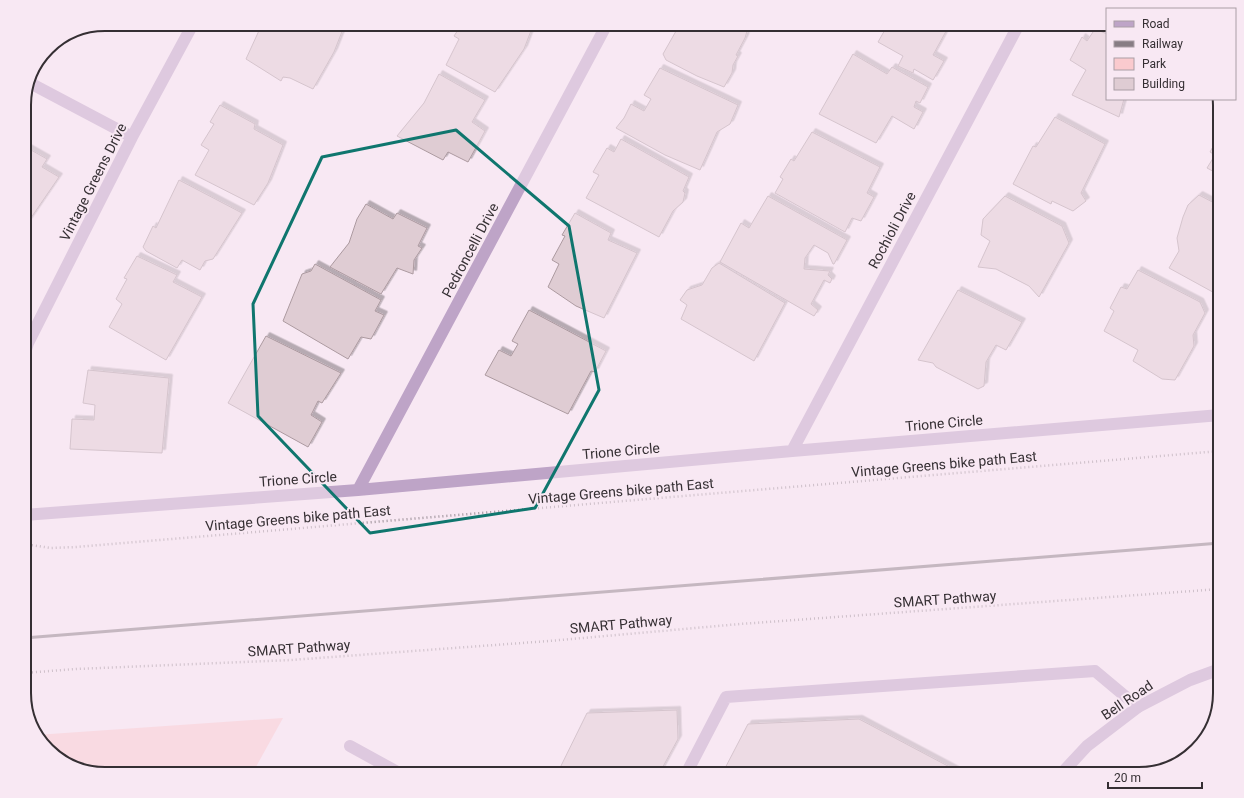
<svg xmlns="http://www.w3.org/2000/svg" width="1244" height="798" viewBox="0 0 1244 798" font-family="Roboto,sans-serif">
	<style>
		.green { fill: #facace }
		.building { fill: #dfccd3; stroke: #ac9aa0; filter: url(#shadow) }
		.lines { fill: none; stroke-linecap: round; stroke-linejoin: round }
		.path { stroke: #9b9098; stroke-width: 2.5; stroke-dasharray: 1 3; stroke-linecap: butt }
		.lane { stroke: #bea4c7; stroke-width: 12 }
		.street { stroke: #bea4c7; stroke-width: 12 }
		.rail { stroke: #877d84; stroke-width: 3 }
		.marked { fill: none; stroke: #0f766e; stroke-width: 3; stroke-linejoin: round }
		.labels { text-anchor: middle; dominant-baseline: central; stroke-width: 4; stroke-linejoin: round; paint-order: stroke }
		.street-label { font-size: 14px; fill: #352f33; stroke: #f8e8f3 }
		.rim { fill: none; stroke: #352f33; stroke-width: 2 }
	</style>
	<defs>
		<filter id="shadow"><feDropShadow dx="3.5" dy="-3.5" stdDeviation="0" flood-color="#0004"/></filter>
	</defs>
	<rect width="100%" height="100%" fill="#f8e8f3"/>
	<path class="green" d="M 283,718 L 252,774 L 105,774 L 60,761 L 36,735 Z"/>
	<path class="building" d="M 262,24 L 272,24 L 277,27 L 279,24 L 334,24 L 343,29 L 334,52 L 313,89 L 290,78 L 283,77 L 281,81 L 246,59 Z
		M 462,24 L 525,24 L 532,28 L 524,49 L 495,92 L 446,65 L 459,39 L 454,36 Z
		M 680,24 L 749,24 L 745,38 L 736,55 L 738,56 L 733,65 L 732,73 L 724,87 L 697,76 L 666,60 L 663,54 Z
		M 883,24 L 950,24 L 933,55 L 944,61 L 933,80 L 914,69 L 913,73 L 898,66 L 903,56 L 878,42 L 886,28 L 882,26 Z
		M 1095,29 L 1107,34 L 1107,99 L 1124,99 L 1119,117 L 1072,95 L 1086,70 L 1070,60 L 1082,37 L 1087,41 Z
		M 853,54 L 887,74 L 892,67 L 928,87 L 920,103 L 916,101 L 914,107 L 923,112 L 914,129 L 892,116 L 876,143 L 819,114 Z
		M 660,68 L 738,105 L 730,124 L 717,132 L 700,170 L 665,155 L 616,128 L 624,118 L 631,104 L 644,111 L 651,99 L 644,95 Z
		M 439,74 L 485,100 L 472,122 L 485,131 L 468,162 L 448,152 L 443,160 L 397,136 L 424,103 Z
		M 220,105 L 255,124 L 254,129 L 283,145 L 268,183 L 254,205 L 195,175 L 209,150 L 201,145 L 214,124 L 210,122 Z
		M 1055,117 L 1105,144 L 1081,193 L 1086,201 L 1073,211 L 1052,201 L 1051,204 L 1013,184 L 1033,146 L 1036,147 Z
		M 812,132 L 880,167 L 867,193 L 874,197 L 861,221 L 852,218 L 845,232 L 775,193 L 783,179 L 780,177 L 791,159 L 794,161 Z
		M 1220,134 L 1220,175 L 1207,168 L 1215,155 L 1210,152 Z
		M 621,139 L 689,177 L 683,191 L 685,193 L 683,202 L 673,211 L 659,237 L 586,198 L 599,175 L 593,172 L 607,148 L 614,152 Z
		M 24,146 L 47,159 L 42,167 L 59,177 L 24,228 Z
		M 179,180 L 242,213 L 213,259 L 205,261 L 200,270 L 182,260 L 177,268 L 146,251 L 143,247 L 153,226 L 156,228 Z
		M 1199,195 L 1220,206 L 1220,296 L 1169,268 L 1179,251 L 1177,238 L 1183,217 L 1188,205 Z
		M 768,196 L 847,240 L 834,264 L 833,264 L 828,253 L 814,245 L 805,258 L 804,269 L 830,271 L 828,275 L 832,279 L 830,283 L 824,280 L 811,304 L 818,310 L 814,316 L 720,262 L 741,223 L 749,228 Z
		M 1005,196 L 1062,226 L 1069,243 L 1039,297 L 1029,286 L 996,269 L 978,267 L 990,241 L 981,235 L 983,219 Z
		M 366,204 L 393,219 L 397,213 L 427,228 L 418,246 L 422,248 L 414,260 L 413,274 L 397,268 L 381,294 L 330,267 L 349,243 L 357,219 Z
		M 575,213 L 611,233 L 608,240 L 637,253 L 604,318 L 576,306 L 548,287 L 559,264 L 552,260 L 565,236 L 562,235 Z
		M 137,256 L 177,275 L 173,282 L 202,297 L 166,360 L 109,327 L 122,304 L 116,299 L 127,279 L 124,278 Z
		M 719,263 L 785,303 L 754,361 L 681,319 L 687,305 L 680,300 L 687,290 L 702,285 L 712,268 Z
		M 315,264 L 381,300 L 375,311 L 384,315 L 371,339 L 361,337 L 348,359 L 283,321 L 302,274 L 311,271 Z
		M 1138,270 L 1200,302 L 1205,313 L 1193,335 L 1194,346 L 1175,380 L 1162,379 L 1133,361 L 1138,350 L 1104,331 L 1114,311 L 1110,308 L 1121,287 L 1127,289 Z
		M 958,290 L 1022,322 L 1006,350 L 996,345 L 986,362 L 984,386 L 978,389 L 936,367 L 933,363 L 918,360 Z
		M 529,310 L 606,351 L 595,372 L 591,371 L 568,414 L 485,375 L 499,350 L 511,356 L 518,344 L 512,341 Z
		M 266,336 L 341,373 L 322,403 L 318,401 L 311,415 L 322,422 L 308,447 L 228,403 Z
		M 88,370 L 169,378 L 162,453 L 70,449 L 72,419 L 94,420 L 95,405 L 83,403 Z
		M 677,710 L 678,739 L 659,774 L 557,774 L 587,713 Z
		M 859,719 L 963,774 L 722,774 L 748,724 Z"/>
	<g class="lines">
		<path class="path" d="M 24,544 L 51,548 L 76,547 L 1220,451
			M 24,673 L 76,669 L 291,660 L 549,641 L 740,624 L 1220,589"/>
		<path class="lane" d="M 350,746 L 401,774
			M 686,774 L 726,697 L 1095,671 L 1138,707"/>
		<path class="street" d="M 28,82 L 132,137
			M 24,356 L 28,343 L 132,137 L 193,24
			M 792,451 L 1019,24
			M 358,490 L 607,24
			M 24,515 L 358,490 L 792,451 L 1220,415
			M 1061,774 L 1087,746 L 1138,707 L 1190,680 L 1220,669"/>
		<path class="rail" d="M 24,638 L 1220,543"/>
	</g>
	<path d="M0 0H1244V798H0ZM 456,130 L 569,226 L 599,390 L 535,508 L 370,533 L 258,416 L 253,304 L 322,157 Z" fill="#f8e8f3" fill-opacity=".55" fill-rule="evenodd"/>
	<path class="marked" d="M 456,130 L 569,226 L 599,390 L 535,508 L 370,533 L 258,416 L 253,304 L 322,157 Z"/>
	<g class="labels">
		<g class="street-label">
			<text transform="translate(93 182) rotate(-63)">Vintage Greens Drive</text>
			<text transform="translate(892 230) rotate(-62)">Rochioli Drive</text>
			<text transform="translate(470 250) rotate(-62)">Pedroncelli Drive</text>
			<text transform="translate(944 423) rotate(-5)">Trione Circle</text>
			<text transform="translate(621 451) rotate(-5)">Trione Circle</text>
			<text transform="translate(944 464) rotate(-5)">Vintage Greens bike path East</text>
			<text transform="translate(298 479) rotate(-4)">Trione Circle</text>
			<text transform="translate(621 491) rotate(-5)">Vintage Greens bike path East</text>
			<text transform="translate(298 518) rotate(-5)">Vintage Greens bike path East</text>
			<text transform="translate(945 599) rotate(-4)">SMART Pathway</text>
			<text transform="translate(621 624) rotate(-5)">SMART Pathway</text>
			<text transform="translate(299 648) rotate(-4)">SMART Pathway</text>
			<text transform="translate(1127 700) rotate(-34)">Bell Road</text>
		</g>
	</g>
	<path d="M0 0H1244V798H0ZM105 31H1139A74 74 0 0 1 1213 105V693A74 74 0 0 1 1139 767H105A74 74 0 0 1 31 693V105A74 74 0 0 1 105 31Z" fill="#f8e8f3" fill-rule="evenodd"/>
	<path class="rim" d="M105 31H1139A74 74 0 0 1 1213 105V693A74 74 0 0 1 1139 767H105A74 74 0 0 1 31 693V105A74 74 0 0 1 105 31Z"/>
	<rect x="1106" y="8" width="130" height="92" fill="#f8e8f3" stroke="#aa9ea6"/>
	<rect x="1114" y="21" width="20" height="6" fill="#bea4c7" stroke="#aa9ea6"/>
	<text x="1142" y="28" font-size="12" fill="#352f33">Road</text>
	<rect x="1114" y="41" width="20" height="6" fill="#877d84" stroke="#aa9ea6"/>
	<text x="1142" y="48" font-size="12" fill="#352f33">Railway</text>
	<rect x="1114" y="58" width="20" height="12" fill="#facace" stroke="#aa9ea6"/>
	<text x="1142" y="68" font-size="12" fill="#352f33">Park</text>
	<rect x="1114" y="78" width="20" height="12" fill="#dfccd3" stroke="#aa9ea6"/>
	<text x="1142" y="88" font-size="12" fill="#352f33">Building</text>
	<path d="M1108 782v6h94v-6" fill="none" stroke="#352f33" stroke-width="2"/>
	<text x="1114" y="782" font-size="12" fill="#352f33" stroke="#f8e8f3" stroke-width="3" paint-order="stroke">20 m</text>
</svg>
